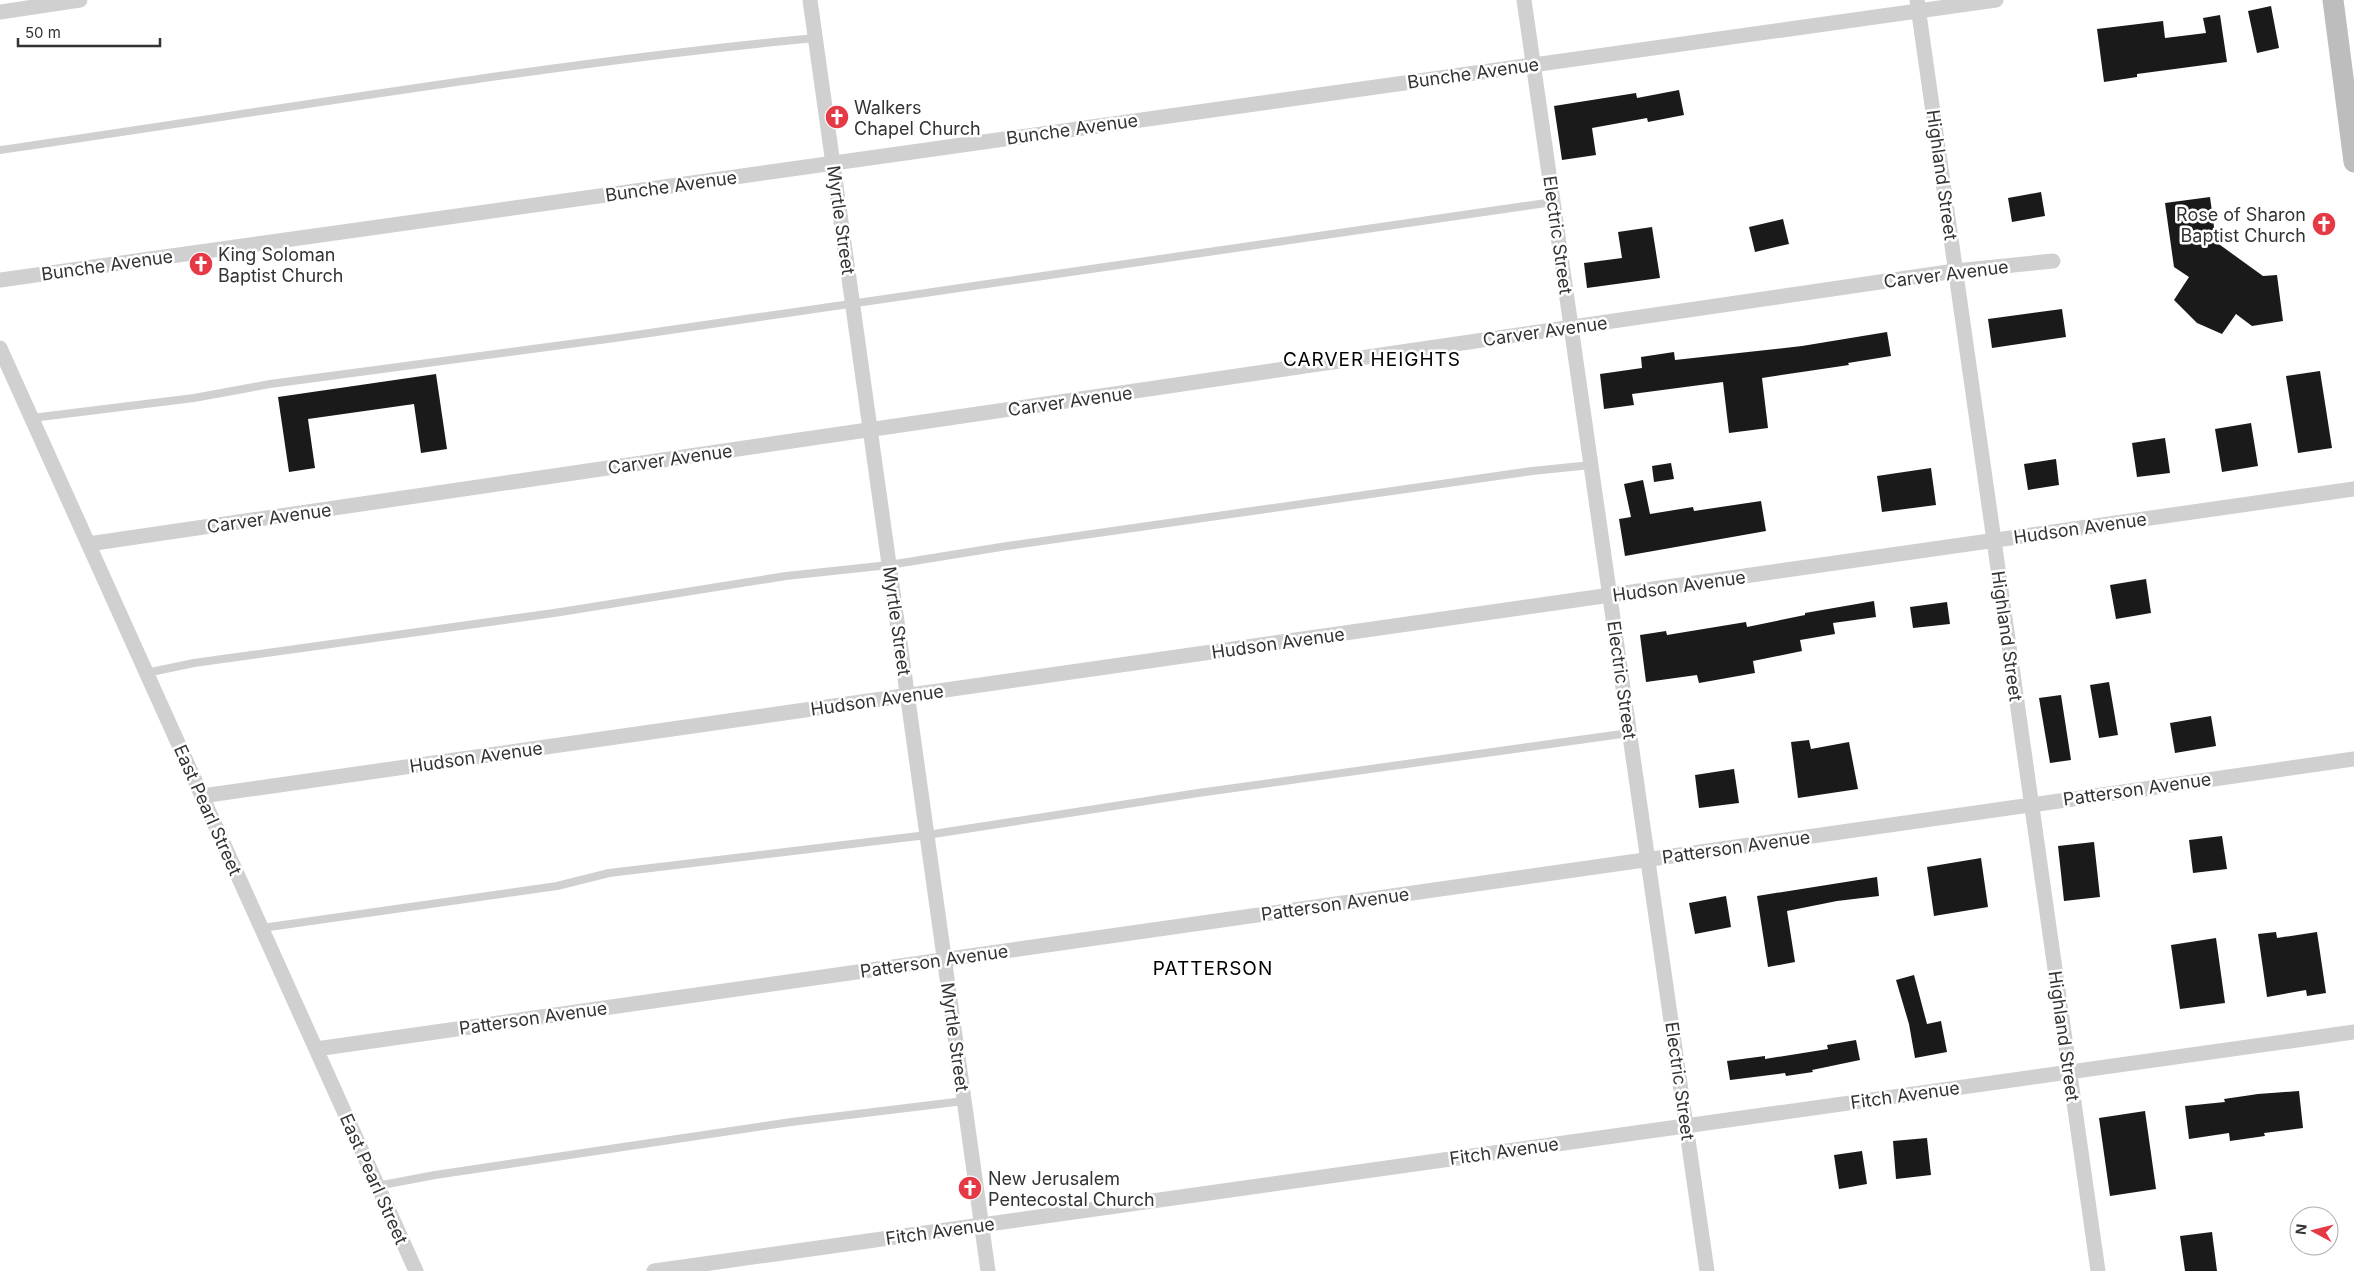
<svg xmlns="http://www.w3.org/2000/svg" width="2354" height="1271" viewBox="0 0 2354 1271" font-family="Inter,sans-serif">
	<style>
		.building { fill: #1a1a1a }
		.lines { fill: none; stroke-linecap: round; stroke-linejoin: round }
		.service { stroke: #d0d0d0; stroke-width: 8 }
		.minor { stroke: #d0d0d0; stroke-width: 15 }
		.secondary { stroke: #bdbdbd; stroke-width: 21 }
		.labels { text-anchor: middle; dominant-baseline: central; stroke-width: 5; stroke-linejoin: round; paint-order: stroke }
		.street-label { font-size: 18px; fill: #333; stroke: #fff }
		.poi-label { font-size: 18px; fill: #333; stroke: #fff; text-anchor: start }
		.neighbourhood-label { font-size: 19px; letter-spacing: 1px; fill: #000; stroke: #fff }
	</style>
	<rect width="100%" height="100%" fill="#fff"/>
	<path class="building" d="M 2271,6 L 2279,48 L 2257,53 L 2248,11 Z
		M 2220,15 L 2227,62 L 2137,74 L 2137,77 L 2104,82 L 2097,29 L 2163,21 L 2165,38 L 2206,33 L 2203,18 Z
		M 1679,90 L 1684,115 L 1648,122 L 1647,118 L 1592,128 L 1596,155 L 1562,160 L 1554,106 L 1636,93 L 1637,98 Z
		M 2041,192 L 2045,216 L 2012,222 L 2008,198 Z
		M 2210,197 L 2216,242 L 2263,276 L 2277,275 L 2283,321 L 2252,326 L 2236,314 L 2222,334 L 2197,323 L 2174,300 L 2189,277 L 2174,267 L 2165,203 Z
		M 1783,219 L 1789,244 L 1755,252 L 1749,227 Z
		M 1652,227 L 1660,278 L 1587,288 L 1584,263 L 1622,258 L 1618,232 Z
		M 2062,309 L 2066,337 L 1992,348 L 1988,319 Z
		M 1887,332 L 1891,356 L 1848,363 L 1849,365 L 1762,378 L 1768,428 L 1729,433 L 1723,382 L 1632,394 L 1634,405 L 1604,409 L 1600,374 L 1642,368 L 1641,357 L 1674,352 L 1675,360 L 1802,346 Z
		M 2320,371 L 2332,448 L 2298,453 L 2286,376 Z
		M 436,374 L 447,449 L 421,453 L 414,404 L 308,419 L 315,468 L 289,472 L 278,397 Z
		M 2251,423 L 2258,466 L 2222,472 L 2215,429 Z
		M 2165,438 L 2170,473 L 2137,477 L 2132,443 Z
		M 2056,459 L 2059,485 L 2028,490 L 2024,464 Z
		M 1671,463 L 1674,479 L 1654,482 L 1652,466 Z
		M 1931,468 L 1936,505 L 1882,512 L 1877,476 Z
		M 1643,480 L 1650,514 L 1693,507 L 1694,511 L 1761,501 L 1766,531 L 1625,556 L 1619,519 L 1631,517 L 1624,484 Z
		M 2146,579 L 2151,613 L 2116,619 L 2110,585 Z
		M 1874,601 L 1876,617 L 1833,623 L 1835,634 L 1800,640 L 1802,651 L 1753,661 L 1755,673 L 1699,683 L 1697,675 L 1646,682 L 1640,635 L 1666,631 L 1667,635 L 1746,622 L 1747,627 L 1805,615 L 1805,613 Z
		M 1947,602 L 1950,624 L 1913,628 L 1910,607 Z
		M 2109,682 L 2118,735 L 2099,738 L 2090,685 Z
		M 2061,695 L 2071,760 L 2050,763 L 2039,698 Z
		M 2211,716 L 2216,746 L 2175,753 L 2170,723 Z
		M 1809,740 L 1811,749 L 1849,742 L 1858,789 L 1798,798 L 1791,742 Z
		M 1734,769 L 1739,803 L 1699,808 L 1695,775 Z
		M 2222,836 L 2227,869 L 2193,873 L 2189,840 Z
		M 2094,842 L 2100,897 L 2064,901 L 2058,846 Z
		M 1981,858 L 1988,907 L 1934,916 L 1927,867 Z
		M 1877,877 L 1879,896 L 1837,901 L 1787,911 L 1795,962 L 1768,967 L 1757,896 Z
		M 1726,896 L 1731,927 L 1695,934 L 1689,903 Z
		M 2276,932 L 2277,938 L 2317,932 L 2326,993 L 2307,996 L 2306,990 L 2267,997 L 2258,934 Z
		M 2216,938 L 2225,1003 L 2180,1009 L 2171,945 Z
		M 1914,975 L 1927,1024 L 1941,1021 L 1947,1052 L 1915,1058 L 1909,1024 L 1896,980 Z
		M 1856,1040 L 1860,1060 L 1812,1070 L 1813,1072 L 1786,1076 L 1785,1073 L 1730,1080 L 1727,1061 L 1765,1056 L 1765,1059 L 1828,1049 L 1827,1045 Z
		M 2299,1091 L 2303,1128 L 2264,1133 L 2265,1136 L 2230,1141 L 2229,1133 L 2189,1139 L 2185,1106 L 2225,1102 L 2224,1099 L 2258,1094 Z
		M 2145,1111 L 2156,1189 L 2110,1196 L 2099,1118 Z
		M 1927,1138 L 1931,1175 L 1896,1179 L 1893,1141 Z
		M 1862,1151 L 1867,1184 L 1839,1189 L 1834,1155 Z
		M 2212,1232 L 2217,1271 L 2185,1271 L 2180,1236 Z"/>
	<g class="lines">
		<path class="service" d="M 0,150 C 272,111 542,64 815,38
			M 32,418 L 194,398 L 270,384 L 615,338 L 1553,202
			M 146,673 L 194,663 L 554,613 L 786,576 L 889,565 L 1007,546 L 1532,471 L 1591,465
			M 262,928 L 557,886 L 609,873 L 927,835 L 1198,793 L 1629,733
			M 377,1186 L 435,1175 L 791,1122 L 964,1101"/>
		<path class="minor" d="M 810,0 L 988,1271
			M 1524,0 L 1707,1271
			M 1917,0 L 2098,1271
			M 0,12 L 80,0
			M 0,280 L 1996,0
			M 0,348 L 416,1271
			M 88,544 L 1955,271 L 2053,261
			M 202,796 L 2354,489
			M 316,1049 L 2354,759
			M 654,1271 L 2354,1032"/>
		<path class="secondary" d="M 2333,0 L 2354,162"/>
	</g>
	<defs>
		<g id="church-disc" transform="scale(1.25)"><circle r="9.5" fill="#e63946" stroke="#fff"/><path d="M-1.2-6h2.4v3.5h3.3v2.4h-3.3V6h-2.4V-.1h-3.3v-2.4h3.3Z" fill="#fff"/></g>
	</defs>
	<g fill-rule="evenodd">
		<use href="#church-disc" x="837" y="117"/>
		<use href="#church-disc" x="2324" y="224"/>
		<use href="#church-disc" x="201" y="264"/>
		<use href="#church-disc" x="970" y="1188"/>
	</g>
	<g class="labels">
		<g class="street-label">
			<text transform="translate(1473 73) rotate(-8)">Bunche Avenue</text>
			<text transform="translate(1072 129) rotate(-8)">Bunche Avenue</text>
			<text transform="translate(1942 175) rotate(82)">Highland Street</text>
			<text transform="translate(671 186) rotate(-8)">Bunche Avenue</text>
			<text transform="translate(841 220) rotate(82)">Myrtle Street</text>
			<text transform="translate(1558 235) rotate(82)">Electric Street</text>
			<text transform="translate(107 265) rotate(-8)">Bunche Avenue</text>
			<text transform="translate(1946 274) rotate(-7)">Carver Avenue</text>
			<text transform="translate(1545 331) rotate(-8)">Carver Avenue</text>
			<text transform="translate(1070 401) rotate(-8)">Carver Avenue</text>
			<text transform="translate(670 459) rotate(-8)">Carver Avenue</text>
			<text transform="translate(269 518) rotate(-8)">Carver Avenue</text>
			<text transform="translate(2080 528) rotate(-8)">Hudson Avenue</text>
			<text transform="translate(1679 586) rotate(-8)">Hudson Avenue</text>
			<text transform="translate(897 621) rotate(82)">Myrtle Street</text>
			<text transform="translate(2007 636) rotate(82)">Highland Street</text>
			<text transform="translate(1278 643) rotate(-8)">Hudson Avenue</text>
			<text transform="translate(1622 680) rotate(82)">Electric Street</text>
			<text transform="translate(877 700) rotate(-8)">Hudson Avenue</text>
			<text transform="translate(476 757) rotate(-8)">Hudson Avenue</text>
			<text transform="translate(2137 789) rotate(-8)">Patterson Avenue</text>
			<text transform="translate(208 810) rotate(66)">East Pearl Street</text>
			<text transform="translate(1736 847) rotate(-8)">Patterson Avenue</text>
			<text transform="translate(1335 904) rotate(-8)">Patterson Avenue</text>
			<text transform="translate(934 961) rotate(-8)">Patterson Avenue</text>
			<text transform="translate(533 1018) rotate(-8)">Patterson Avenue</text>
			<text transform="translate(2064 1036) rotate(82)">Highland Street</text>
			<text transform="translate(955 1037) rotate(82)">Myrtle Street</text>
			<text transform="translate(1680 1081) rotate(82)">Electric Street</text>
			<text transform="translate(1905 1095) rotate(-8)">Fitch Avenue</text>
			<text transform="translate(1504 1151) rotate(-8)">Fitch Avenue</text>
			<text transform="translate(374 1179) rotate(66)">East Pearl Street</text>
			<text transform="translate(940 1231) rotate(-8)">Fitch Avenue</text>
		</g>
		<g class="poi-label">
			<text x="854" y="107">Walkers<tspan x="854" dy="21">Chapel Church</tspan></text>
			<text x="2306" y="214" text-anchor="end">Rose of Sharon<tspan x="2306" dy="21">Baptist Church</tspan></text>
			<text x="218" y="254">King Soloman<tspan x="218" dy="21">Baptist Church</tspan></text>
			<text x="988" y="1178">New Jerusalem<tspan x="988" dy="21">Pentecostal Church</tspan></text>
		</g>
		<g class="neighbourhood-label">
			<text x="1372" y="359">CARVER HEIGHTS</text>
			<text x="1213" y="968">PATTERSON</text>
		</g>
	</g>
	<g transform="translate(2314 1231) rotate(277)"><circle r="24" fill="#ffffff" stroke="#adadad"/>
	<path d="M0-4L9 19L0 12L-9 19Z" fill="#e63946"/>
	<text y="-8" font-size="14" font-weight="bold" text-anchor="middle" fill="#333333">N</text>
	</g>
	<path d="M18 38v8h142v-8" fill="none" stroke="#333333" stroke-width="2.5"/>
	<text x="25" y="38" font-size="15" fill="#333333" stroke="#ffffff" stroke-width="4" paint-order="stroke">50 m</text>
</svg>
